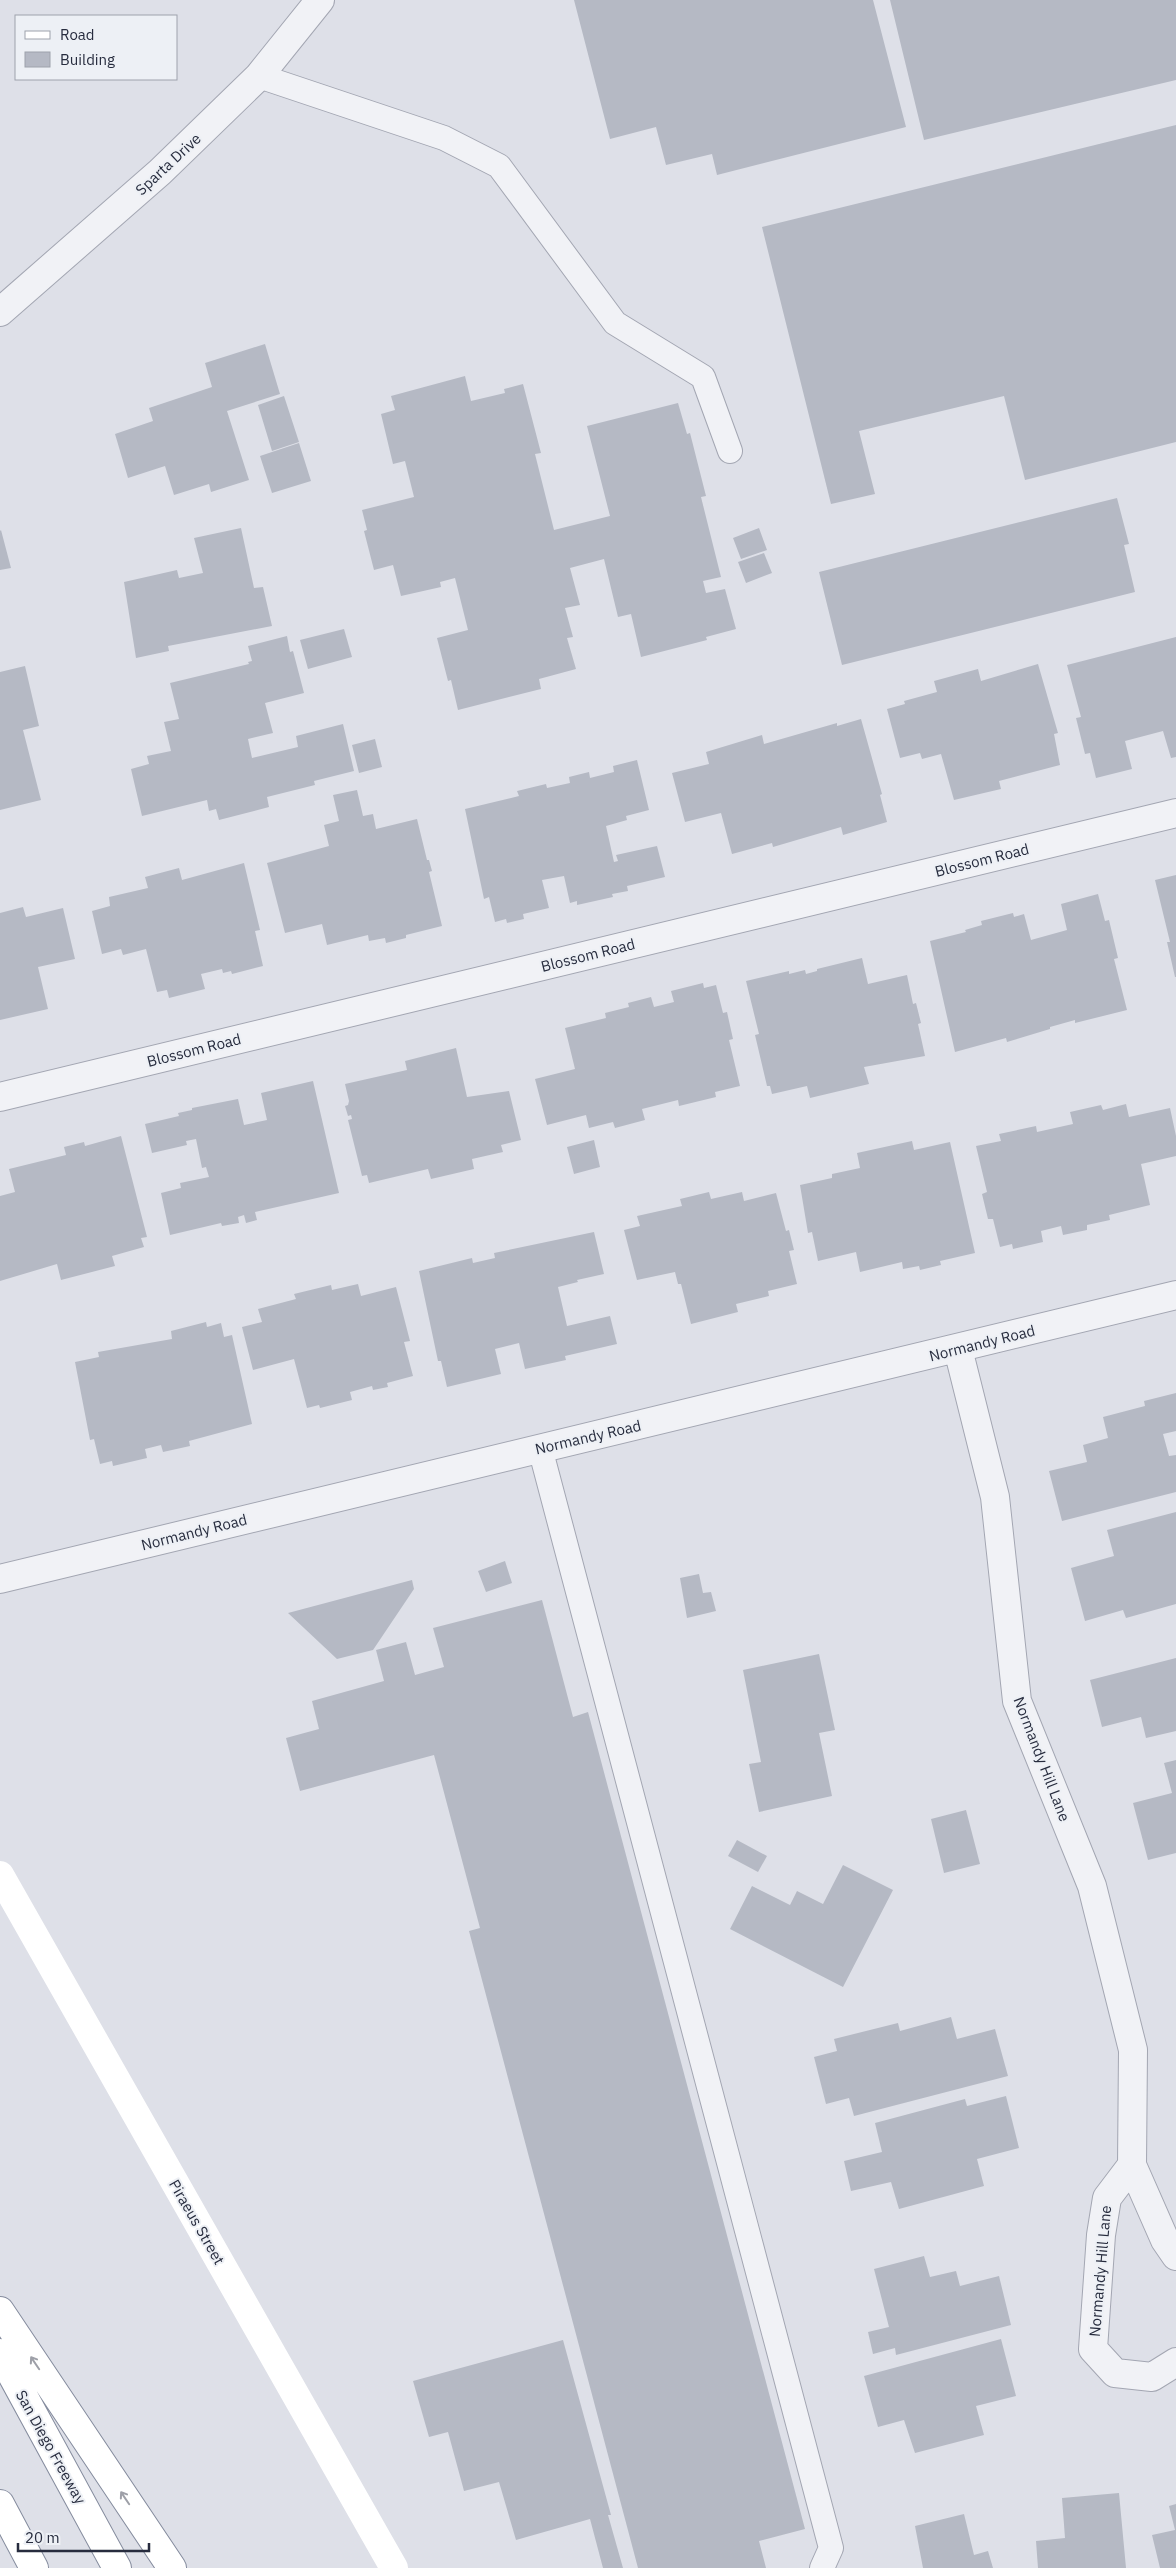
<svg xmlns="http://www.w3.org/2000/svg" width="1176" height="2568" viewBox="0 0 1176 2568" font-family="'IBM Plex Sans',sans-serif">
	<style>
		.building { fill: #b5b9c4 }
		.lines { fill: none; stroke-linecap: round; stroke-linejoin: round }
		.service-casing { stroke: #a3a6b2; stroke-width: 26 }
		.minor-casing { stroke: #a3a6b2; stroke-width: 30 }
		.tertiary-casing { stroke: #a3a6b2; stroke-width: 30 }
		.motorway-casing { stroke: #858c9e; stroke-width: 30 }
		.service { stroke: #f1f2f6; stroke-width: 24 }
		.minor { stroke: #f1f2f6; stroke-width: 28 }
		.tertiary { stroke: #f1f2f6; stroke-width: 28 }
		.secondary { stroke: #fff; stroke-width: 28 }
		.motorway { stroke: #fff; stroke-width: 28 }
		.oneway { stroke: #9ea0a8 }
		.labels { text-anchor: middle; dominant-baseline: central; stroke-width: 4; stroke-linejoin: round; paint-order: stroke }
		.street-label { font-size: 15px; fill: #272c3e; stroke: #edf0f5 }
	</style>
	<rect width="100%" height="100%" fill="#dee0e8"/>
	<path class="building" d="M 574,0 L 873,0 L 906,127 L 717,175 L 712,154 L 666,165 L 656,127 L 610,139 Z
		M 890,0 L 1176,0 L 1176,80 L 924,140 Z
		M 1176,125 L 1176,442 L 1025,480 L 1004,396 L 859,431 L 875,494 L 831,504 L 762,227 Z
		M 265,344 L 280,394 L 227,411 L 249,480 L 211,492 L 209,484 L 174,495 L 165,466 L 128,478 L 115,434 L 153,421 L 149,408 L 212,387 L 205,363 Z
		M 465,376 L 471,401 L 505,393 L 504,389 L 523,384 L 541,453 L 535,454 L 554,530 L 610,516 L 587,426 L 678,403 L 687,434 L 690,433 L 706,496 L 701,497 L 721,577 L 703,581 L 706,593 L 725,589 L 736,629 L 706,637 L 707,640 L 641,657 L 631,614 L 618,617 L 604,559 L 570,568 L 580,605 L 565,608 L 573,637 L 567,638 L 576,669 L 539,679 L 541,689 L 458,710 L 451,680 L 448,681 L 437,638 L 468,630 L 455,578 L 440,582 L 441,587 L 401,596 L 393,565 L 374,570 L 364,531 L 367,530 L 362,510 L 414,497 L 405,461 L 393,464 L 381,414 L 395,410 L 391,396 Z
		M 284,396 L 299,442 L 272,451 L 258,405 Z
		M 299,443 L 311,481 L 272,493 L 260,456 Z
		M 1117,498 L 1129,544 L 1124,545 L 1135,592 L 842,665 L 819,572 Z
		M 241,528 L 254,588 L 263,587 L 272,626 L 168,646 L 169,651 L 136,658 L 124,582 L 177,570 L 179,578 L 203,573 L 194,538 Z
		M 759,528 L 767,550 L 741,559 L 733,538 Z
		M 1,530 L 11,568 L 0,570 L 0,531 Z
		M 764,553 L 772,573 L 746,583 L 738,562 Z
		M 344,629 L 352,657 L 308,669 L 300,640 Z
		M 287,636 L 290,652 L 293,651 L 304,693 L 265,703 L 273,733 L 248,739 L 252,758 L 298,747 L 296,736 L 343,724 L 354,771 L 314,781 L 315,785 L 267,797 L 269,807 L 219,820 L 216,809 L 209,811 L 207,800 L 142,816 L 131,769 L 149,764 L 147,756 L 171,751 L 164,722 L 179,719 L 170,683 L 249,664 L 248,662 L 252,661 L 248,646 Z
		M 1176,637 L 1176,757 L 1171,758 L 1163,731 L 1125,741 L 1132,769 L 1096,778 L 1090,753 L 1085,754 L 1076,718 L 1081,717 L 1067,665 Z
		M 1038,664 L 1058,733 L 1054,734 L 1060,765 L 999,781 L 1001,789 L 954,800 L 941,754 L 922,759 L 920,753 L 900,758 L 887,709 L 905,704 L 904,701 L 937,692 L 934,681 L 978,669 L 981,681 Z
		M 25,666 L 39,726 L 23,730 L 41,800 L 0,810 L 0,672 Z
		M 861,719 L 882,794 L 880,795 L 887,822 L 843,835 L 841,827 L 773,847 L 772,843 L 732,854 L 721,813 L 685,822 L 672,773 L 709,764 L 706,752 L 762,735 L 764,744 L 837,723 L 837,726 Z
		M 375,739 L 382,767 L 359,773 L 352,745 Z
		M 637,760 L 649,810 L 626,816 L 627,820 L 606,826 L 614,862 L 618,861 L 616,855 L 657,846 L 665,877 L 627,886 L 628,891 L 612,894 L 613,897 L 577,905 L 577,901 L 570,903 L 564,876 L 542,880 L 549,908 L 523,914 L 524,919 L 507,923 L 506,919 L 495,922 L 489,897 L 484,899 L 465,809 L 519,796 L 517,791 L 546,784 L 547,788 L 570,783 L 569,777 L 589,772 L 590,778 L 614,772 L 613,766 Z
		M 357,790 L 363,816 L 373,814 L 376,829 L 417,819 L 427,860 L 429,860 L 432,871 L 429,872 L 442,926 L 406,935 L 406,938 L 386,943 L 385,938 L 369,941 L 368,935 L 327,945 L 322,924 L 285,933 L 267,863 L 329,846 L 324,825 L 339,821 L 333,795 Z
		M 244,863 L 260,930 L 255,931 L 263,966 L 232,974 L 231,971 L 223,973 L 222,969 L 201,974 L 205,989 L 169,998 L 167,990 L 157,992 L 146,949 L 123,955 L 121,949 L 102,954 L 92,911 L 110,906 L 109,897 L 148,888 L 145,877 L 179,868 L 182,880 Z
		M 1176,875 L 1176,977 L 1175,977 L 1167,942 L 1170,942 L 1155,880 Z
		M 1098,894 L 1105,921 L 1109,920 L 1118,958 L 1114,959 L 1127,1010 L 1075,1023 L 1075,1020 L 1050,1027 L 1050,1029 L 1007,1042 L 1006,1038 L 955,1052 L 930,941 L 966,932 L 965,930 L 982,925 L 981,921 L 1013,913 L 1014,917 L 1024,914 L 1031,940 L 1067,930 L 1061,904 Z
		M 23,907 L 26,917 L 63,908 L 75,959 L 38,967 L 48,1009 L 0,1020 L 0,913 Z
		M 862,958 L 868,984 L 907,975 L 913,1004 L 916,1003 L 921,1023 L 918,1024 L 925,1056 L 864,1067 L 869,1084 L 810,1098 L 807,1086 L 772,1094 L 770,1086 L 767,1086 L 755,1035 L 759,1034 L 746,981 L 789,971 L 789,974 L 805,970 L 806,974 L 817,971 L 817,969 Z
		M 703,983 L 704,988 L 716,985 L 723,1013 L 727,1012 L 733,1039 L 729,1040 L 740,1086 L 715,1092 L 716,1097 L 679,1106 L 678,1100 L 642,1109 L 645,1120 L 615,1128 L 613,1122 L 589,1128 L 586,1115 L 547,1125 L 535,1079 L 575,1069 L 565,1028 L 606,1018 L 605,1013 L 629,1007 L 628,1003 L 651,997 L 654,1007 L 674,1002 L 671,991 Z
		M 456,1048 L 467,1097 L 509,1091 L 521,1140 L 501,1145 L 503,1152 L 472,1159 L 474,1169 L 431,1179 L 428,1169 L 369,1183 L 367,1175 L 362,1176 L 348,1120 L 352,1119 L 351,1115 L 348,1116 L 345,1106 L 348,1105 L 349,1101 L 345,1084 L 407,1070 L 405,1061 Z
		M 313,1081 L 339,1193 L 255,1212 L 257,1220 L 246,1223 L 244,1215 L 238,1217 L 239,1223 L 222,1226 L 221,1223 L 170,1235 L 161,1193 L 181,1188 L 180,1183 L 209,1177 L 206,1167 L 202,1168 L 196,1139 L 186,1141 L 187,1145 L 152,1153 L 145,1124 L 179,1116 L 178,1113 L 192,1110 L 192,1108 L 238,1099 L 244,1125 L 267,1120 L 261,1093 Z
		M 1126,1104 L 1129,1117 L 1170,1108 L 1176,1136 L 1176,1156 L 1141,1164 L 1150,1205 L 1109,1215 L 1110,1220 L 1087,1225 L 1087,1230 L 1063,1235 L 1061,1226 L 1041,1231 L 1043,1242 L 1013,1249 L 1012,1244 L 1000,1247 L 993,1219 L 988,1219 L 982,1194 L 987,1192 L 976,1146 L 1001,1141 L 999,1134 L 1036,1126 L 1037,1132 L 1073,1124 L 1070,1112 L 1101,1105 L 1103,1110 Z
		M 121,1136 L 147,1237 L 141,1238 L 144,1247 L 112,1256 L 115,1266 L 61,1280 L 57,1264 L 0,1281 L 0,1196 L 15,1192 L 9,1169 L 66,1155 L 64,1147 L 84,1142 L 85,1146 Z
		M 594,1140 L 600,1167 L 574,1174 L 567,1147 Z
		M 912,1141 L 914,1150 L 950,1142 L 975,1253 L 940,1261 L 941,1265 L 920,1270 L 919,1266 L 903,1269 L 902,1262 L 860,1272 L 856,1252 L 818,1261 L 812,1232 L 808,1233 L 800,1185 L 832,1178 L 832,1174 L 860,1168 L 857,1153 Z
		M 709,1192 L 711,1199 L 742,1192 L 744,1201 L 776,1193 L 786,1231 L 789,1230 L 794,1250 L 789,1251 L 797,1284 L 768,1291 L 769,1296 L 736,1304 L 738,1312 L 691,1324 L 681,1284 L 678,1284 L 675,1272 L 637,1280 L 624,1230 L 640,1226 L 637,1216 L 682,1206 L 680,1199 Z
		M 594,1232 L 604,1274 L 577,1280 L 578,1282 L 558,1287 L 567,1326 L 610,1316 L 617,1344 L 565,1356 L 566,1360 L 525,1369 L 519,1343 L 495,1349 L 501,1374 L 447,1387 L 441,1361 L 438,1361 L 419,1271 L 472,1258 L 473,1263 L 495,1258 L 494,1253 Z
		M 358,1284 L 361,1296 L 396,1287 L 410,1341 L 404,1342 L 413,1376 L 387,1383 L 388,1387 L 373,1390 L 372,1386 L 350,1392 L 352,1400 L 320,1408 L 319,1405 L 307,1408 L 294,1359 L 253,1370 L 242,1327 L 262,1322 L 258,1309 L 296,1299 L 294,1294 L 331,1285 L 332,1290 Z
		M 206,1322 L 207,1327 L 221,1323 L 224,1337 L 232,1335 L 252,1424 L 189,1441 L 190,1446 L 163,1452 L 161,1445 L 145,1449 L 147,1458 L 113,1466 L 112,1461 L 100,1464 L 94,1439 L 90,1440 L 75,1362 L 99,1357 L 98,1352 L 172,1339 L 171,1331 Z
		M 1176,1393 L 1176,1431 L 1163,1434 L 1169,1456 L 1176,1455 L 1176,1492 L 1062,1521 L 1049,1471 L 1087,1462 L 1083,1445 L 1108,1438 L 1103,1417 L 1145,1406 L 1144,1401 Z
		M 1176,1512 L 1176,1604 L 1126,1618 L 1123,1610 L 1085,1621 L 1071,1568 L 1114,1556 L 1107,1530 Z
		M 505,1561 L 512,1583 L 486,1592 L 478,1571 Z
		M 699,1574 L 703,1593 L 711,1592 L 716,1611 L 687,1618 L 680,1578 Z
		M 412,1580 L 414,1589 L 373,1650 L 337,1659 L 288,1613 Z
		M 542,1600 L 573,1717 L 588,1712 L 805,2529 L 759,2541 L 766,2568 L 638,2568 L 469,1931 L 480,1928 L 434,1755 L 300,1791 L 286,1738 L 319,1729 L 312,1701 L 384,1681 L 376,1650 L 406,1642 L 415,1675 L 444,1667 L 433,1628 Z
		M 819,1654 L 835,1730 L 819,1733 L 832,1796 L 759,1812 L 749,1764 L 761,1762 L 743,1670 Z
		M 1176,1658 L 1176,1731 L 1146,1738 L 1141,1717 L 1102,1727 L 1090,1680 Z
		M 1176,1760 L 1176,1853 L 1148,1860 L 1133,1803 L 1172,1793 L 1164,1763 Z
		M 966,1810 L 980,1864 L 944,1873 L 931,1819 Z
		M 737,1840 L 767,1856 L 758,1872 L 728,1856 Z
		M 843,1865 L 893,1890 L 843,1987 L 730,1929 L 752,1886 L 790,1905 L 797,1891 L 823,1904 Z
		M 951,2017 L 957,2039 L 995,2029 L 1008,2076 L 854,2116 L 849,2098 L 826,2104 L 814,2057 L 837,2051 L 834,2039 L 898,2023 L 900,2031 Z
		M 1006,2096 L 1019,2148 L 977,2159 L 984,2186 L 899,2209 L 891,2182 L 851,2191 L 844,2161 L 882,2152 L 875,2123 L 965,2099 L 967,2106 Z
		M 924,2256 L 930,2277 L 956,2271 L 960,2286 L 999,2276 L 1011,2325 L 896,2355 L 895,2348 L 873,2354 L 868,2332 L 889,2327 L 874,2269 Z
		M 1001,2339 L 1016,2396 L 976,2406 L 984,2435 L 915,2453 L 904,2420 L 878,2427 L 864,2376 Z
		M 563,2340 L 611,2515 L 608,2515 L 623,2568 L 603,2568 L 590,2519 L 516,2540 L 499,2482 L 464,2491 L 448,2432 L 429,2437 L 413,2381 Z
		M 1119,2493 L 1126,2568 L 1038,2568 L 1036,2541 L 1065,2538 L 1062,2498 Z
		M 1176,2504 L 1176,2568 L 1160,2568 L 1152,2535 L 1175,2530 L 1169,2506 Z
		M 964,2514 L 974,2555 L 988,2551 L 993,2568 L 923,2568 L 915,2526 Z"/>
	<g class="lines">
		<g class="service-casing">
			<path id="service" d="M 259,76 L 444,138 L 499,166 L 615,323 L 703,377 L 730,451
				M 540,1448 L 831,2548 L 822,2568"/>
		</g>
		<g class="minor-casing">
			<path id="minor" d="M 0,1097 L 1176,813
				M 958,1349 L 995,1497 L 1017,1701 L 1092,1886 L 1133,2050 L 1132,2165 L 1165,2240 L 1176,2256
				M 0,1579 L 1176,1295
				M 1132,2165 L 1107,2198 L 1101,2235 L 1093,2349 L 1115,2373 L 1152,2377 L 1176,2362"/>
		</g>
		<g class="tertiary-casing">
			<path id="tertiary" d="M 0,312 L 160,172 L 259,76 L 320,0"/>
		</g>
		<g class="motorway-casing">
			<path id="motorway" d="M 0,2311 L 172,2568
				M 0,2353 L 117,2568
				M 0,2504 L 34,2568"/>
		</g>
		<use href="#service" class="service"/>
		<use href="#minor" class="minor"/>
		<use href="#tertiary" class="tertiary"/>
		<path class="secondary" d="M 0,1875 L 394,2568"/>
		<use href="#motorway" class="motorway"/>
	</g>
	<defs><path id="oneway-shaft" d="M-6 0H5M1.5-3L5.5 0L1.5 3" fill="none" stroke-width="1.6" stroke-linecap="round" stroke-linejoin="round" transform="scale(1.25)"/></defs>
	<g class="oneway">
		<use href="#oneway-shaft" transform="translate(35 2363) rotate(-124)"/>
		<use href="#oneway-shaft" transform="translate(125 2498) rotate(-124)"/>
	</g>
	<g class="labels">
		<g class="street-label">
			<text transform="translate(168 164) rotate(-43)">Sparta Drive</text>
			<text transform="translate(982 860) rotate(-14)">Blossom Road</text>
			<text transform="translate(588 955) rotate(-14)">Blossom Road</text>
			<text transform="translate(194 1050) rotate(-14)">Blossom Road</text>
			<text transform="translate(982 1343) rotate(-14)">Normandy Road</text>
			<text transform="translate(588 1437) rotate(-13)">Normandy Road</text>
			<text transform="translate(194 1532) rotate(-14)">Normandy Road</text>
			<text transform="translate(1042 1759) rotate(69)">Normandy Hill Lane</text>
			<text transform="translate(197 2222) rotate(60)">Piraeus Street</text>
			<text transform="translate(1100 2271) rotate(-85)">Normandy Hill Lane</text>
			<text transform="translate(51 2447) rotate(61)">San Diego Freeway</text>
		</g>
	</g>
	<rect x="15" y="15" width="162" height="65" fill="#edf0f5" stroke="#9ea2ac"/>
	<rect x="25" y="31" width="25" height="8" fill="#ffffff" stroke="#9ea2ac"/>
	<text x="60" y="40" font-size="15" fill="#272c3e">Road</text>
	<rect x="25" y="52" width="25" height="15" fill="#b5b9c4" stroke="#9ea2ac"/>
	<text x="60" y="65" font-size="15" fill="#272c3e">Building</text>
	<path d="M18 2543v8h131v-8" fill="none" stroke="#272c3e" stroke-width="2.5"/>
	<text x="25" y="2543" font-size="15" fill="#272c3e" stroke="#edf0f5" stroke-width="4" paint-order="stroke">20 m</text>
</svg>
